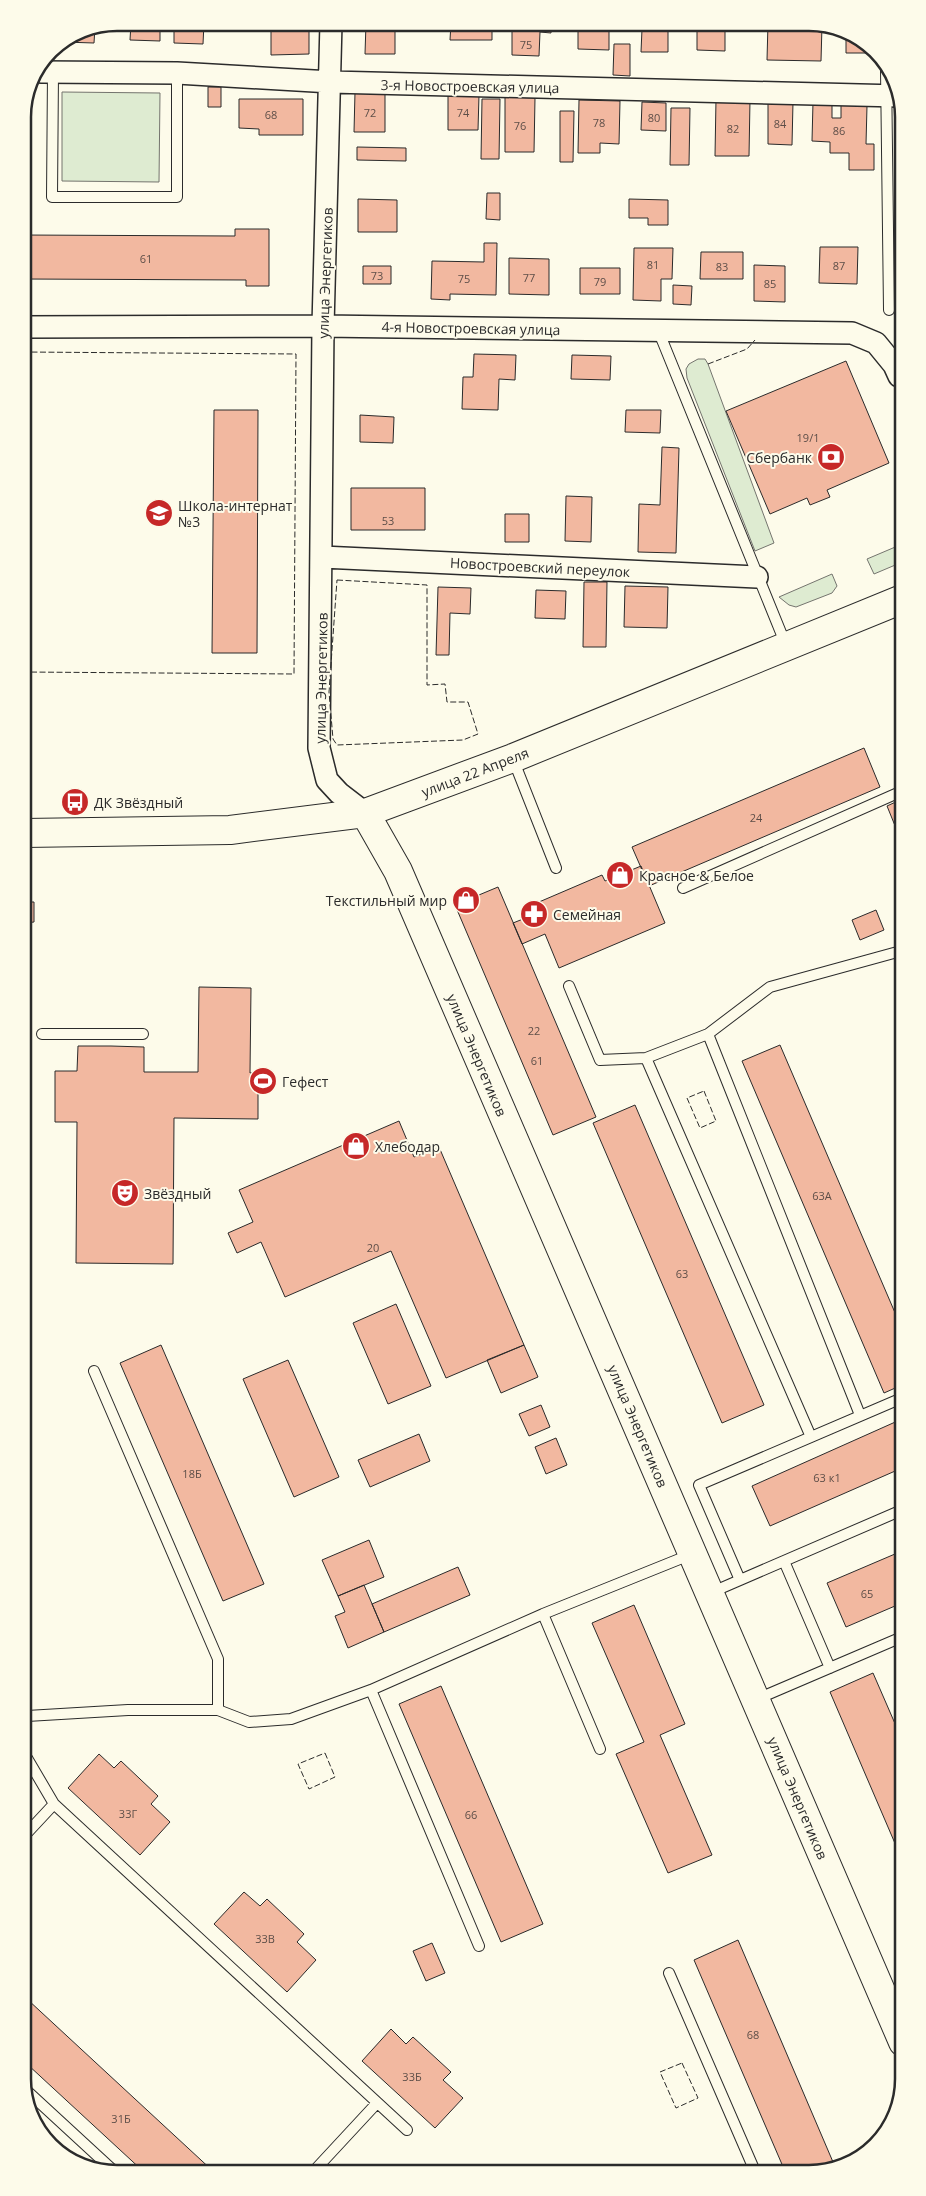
<svg xmlns="http://www.w3.org/2000/svg" width="926" height="2196" viewBox="0 0 926 2196" font-family="'Open Sans',sans-serif">
	<style>
		.green { fill: #deebd1; stroke: #74746e }
		.building { fill: #f2b8a0; stroke: #2b2b2b }
		.lines { fill: none; stroke-linecap: round; stroke-linejoin: round }
		.service-casing { stroke: #2b2b2b; stroke-width: 12 }
		.minor-casing { stroke: #2b2b2b; stroke-width: 24 }
		.secondary-casing { stroke: #2b2b2b; stroke-width: 30 }
		.service { stroke: #fdfbea; stroke-width: 10 }
		.minor { stroke: #fdfbea; stroke-width: 21 }
		.secondary { stroke: #fdfbea; stroke-width: 28 }
		.fence { stroke: #2b2b2b; stroke-width: 1; stroke-dasharray: 6 2.5; stroke-linecap: butt }
		.labels { text-anchor: middle; dominant-baseline: central; stroke-width: 4; stroke-linejoin: round; paint-order: stroke }
		.number-label { font-size: 11px; fill: #5d4e48 }
		.street-label { font-size: 14px; fill: #2b2b2b; stroke: #fdfbea }
		.poi-label { font-size: 14px; fill: #2b2b2b; stroke: #fdfbea; text-anchor: start }
		.rim { fill: none; stroke: #2b2b2b; stroke-width: 2.5 }
	</style>
	<rect width="100%" height="100%" fill="#fdfbea"/>
	<path class="green" d="M 62,92 L 160,93 L 159,182 L 62,181 Z
		M 698,359 L 705,359 L 708,364 L 774,543 L 755,551 L 687,378 L 686,369 L 689,364 Z
		M 900,545 L 900,563 L 874,574 L 867,559 Z
		M 832,574 L 837,586 L 832,593 L 796,607 L 789,605 L 779,597 Z"/>
	<path class="building" d="M 131,23 L 160,23 L 160,41 L 130,40 Z
		M 174,23 L 204,23 L 203,44 L 174,43 Z
		M 366,23 L 395,23 L 395,54 L 365,54 Z
		M 451,23 L 492,23 L 492,40 L 450,40 Z
		M 512,23 L 551,23 L 551,33 L 540,32 L 539,56 L 512,55 Z
		M 578,23 L 609,23 L 609,50 L 578,49 Z
		M 632,23 L 668,23 L 668,52 L 641,52 L 642,29 L 632,29 Z
		M 697,23 L 725,23 L 725,51 L 697,50 Z
		M 768,23 L 822,25 L 821,61 L 767,60 Z
		M 271,25 L 309,25 L 309,54 L 271,55 Z
		M 95,27 L 94,43 L 63,42 L 81,30 Z
		M 846,35 L 867,42 L 871,49 L 871,53 L 846,53 Z
		M 614,44 L 630,44 L 630,76 L 613,75 Z
		M 208,87 L 221,87 L 221,107 L 208,107 Z
		M 355,92 L 385,93 L 385,132 L 354,132 Z
		M 448,95 L 479,95 L 478,130 L 448,130 Z
		M 505,97 L 535,98 L 534,152 L 505,152 Z
		M 239,99 L 303,99 L 303,135 L 259,135 L 259,129 L 239,128 Z
		M 482,99 L 500,99 L 499,159 L 481,159 Z
		M 716,99 L 750,100 L 749,156 L 715,156 Z
		M 579,100 L 620,101 L 619,144 L 600,143 L 600,153 L 578,153 Z
		M 642,102 L 666,103 L 666,131 L 641,130 Z
		M 768,102 L 793,102 L 792,145 L 768,144 Z
		M 813,102 L 832,102 L 832,118 L 841,118 L 841,105 L 867,106 L 866,144 L 874,144 L 874,170 L 849,170 L 849,153 L 830,153 L 830,142 L 812,141 Z
		M 671,108 L 690,108 L 689,165 L 670,165 Z
		M 560,111 L 574,111 L 573,162 L 560,162 Z
		M 357,147 L 406,148 L 406,161 L 357,160 Z
		M 487,193 L 500,193 L 500,220 L 486,219 Z
		M 358,199 L 397,200 L 397,232 L 358,232 Z
		M 629,199 L 668,200 L 668,225 L 648,225 L 648,218 L 629,218 Z
		M 235,229 L 269,229 L 269,286 L 246,286 L 246,280 L 23,279 L 23,235 L 235,236 Z
		M 484,243 L 497,243 L 496,295 L 450,294 L 450,300 L 431,299 L 432,261 L 484,262 Z
		M 820,247 L 858,247 L 857,284 L 819,283 Z
		M 634,248 L 673,248 L 672,279 L 661,279 L 661,301 L 633,300 Z
		M 701,252 L 743,252 L 743,279 L 700,279 Z
		M 509,258 L 549,259 L 549,295 L 509,294 Z
		M 754,265 L 785,266 L 785,302 L 754,301 Z
		M 363,266 L 391,266 L 391,284 L 363,284 Z
		M 580,268 L 620,268 L 620,294 L 580,294 Z
		M 673,285 L 692,286 L 691,305 L 673,304 Z
		M 474,354 L 516,355 L 515,380 L 499,379 L 498,410 L 462,409 L 463,377 L 473,377 Z
		M 572,355 L 611,356 L 610,380 L 571,379 Z
		M 846,361 L 889,463 L 827,490 L 830,497 L 810,505 L 807,498 L 770,514 L 726,411 Z
		M 214,410 L 258,410 L 257,653 L 212,653 Z
		M 626,410 L 661,410 L 660,433 L 625,432 Z
		M 360,415 L 394,417 L 393,443 L 360,442 Z
		M 662,447 L 679,448 L 676,553 L 638,552 L 639,504 L 660,505 Z
		M 351,488 L 425,488 L 425,530 L 351,530 Z
		M 566,496 L 592,497 L 591,542 L 565,541 Z
		M 505,514 L 529,514 L 529,542 L 505,542 Z
		M 584,582 L 607,582 L 606,647 L 583,647 Z
		M 625,586 L 668,587 L 667,628 L 624,627 Z
		M 438,587 L 471,588 L 470,614 L 450,613 L 449,655 L 436,655 Z
		M 536,590 L 566,591 L 565,619 L 535,618 Z
		M 864,748 L 880,787 L 649,886 L 632,847 Z
		M 900,800 L 900,838 L 887,806 Z
		M 641,866 L 665,923 L 559,968 L 545,934 L 522,944 L 513,923 L 543,911 L 539,902 L 602,875 L 605,881 Z
		M 498,887 L 596,1117 L 553,1135 L 455,905 Z
		M 25,902 L 34,902 L 34,922 L 25,923 Z
		M 876,910 L 884,930 L 860,940 L 852,920 Z
		M 25,930 L 30,939 L 30,955 L 25,955 Z
		M 199,987 L 251,988 L 250,1073 L 258,1072 L 258,1119 L 174,1118 L 173,1264 L 76,1263 L 77,1122 L 55,1122 L 55,1071 L 77,1071 L 78,1046 L 111,1046 L 144,1047 L 144,1072 L 198,1072 Z
		M 780,1045 L 902,1329 L 902,1385 L 884,1393 L 742,1061 Z
		M 635,1105 L 764,1405 L 722,1423 L 593,1123 Z
		M 399,1121 L 414,1157 L 439,1147 L 524,1345 L 446,1378 L 391,1251 L 285,1297 L 261,1242 L 237,1253 L 228,1233 L 253,1222 L 239,1190 Z
		M 396,1304 L 431,1386 L 388,1404 L 353,1323 Z
		M 161,1345 L 264,1584 L 223,1601 L 120,1363 Z
		M 524,1345 L 538,1377 L 501,1393 L 487,1360 Z
		M 288,1360 L 339,1477 L 294,1497 L 243,1379 Z
		M 541,1405 L 550,1427 L 529,1436 L 519,1414 Z
		M 902,1419 L 902,1468 L 770,1526 L 752,1486 Z
		M 419,1434 L 430,1461 L 370,1487 L 358,1460 Z
		M 556,1438 L 567,1465 L 546,1474 L 535,1447 Z
		M 369,1540 L 384,1577 L 338,1596 L 322,1560 Z
		M 902,1551 L 902,1603 L 846,1627 L 827,1583 Z
		M 458,1567 L 470,1595 L 384,1632 L 372,1604 Z
		M 364,1585 L 384,1632 L 348,1648 L 335,1616 L 345,1612 L 338,1596 Z
		M 634,1605 L 685,1724 L 660,1735 L 712,1855 L 668,1873 L 616,1754 L 644,1742 L 592,1623 Z
		M 873,1673 L 903,1742 L 903,1862 L 830,1692 Z
		M 441,1686 L 543,1924 L 501,1942 L 399,1704 Z
		M 99,1754 L 114,1768 L 121,1761 L 158,1796 L 151,1804 L 170,1822 L 140,1855 L 68,1788 Z
		M 244,1892 L 260,1906 L 267,1899 L 304,1934 L 297,1942 L 316,1960 L 287,1992 L 214,1924 Z
		M 738,1940 L 836,2169 L 784,2169 L 694,1960 Z
		M 432,1943 L 445,1973 L 426,1981 L 413,1951 Z
		M 27,1999 L 215,2173 L 145,2173 L 27,2064 Z
		M 391,2029 L 406,2044 L 413,2037 L 451,2072 L 443,2080 L 463,2098 L 435,2128 L 362,2061 Z"/>
	<g class="lines">
		<g class="service-casing">
			<path id="service" d="M 886,70 L 889,310
				M 53,72 L 52,197 L 177,197 L 177,73
				M 658,330 L 786,645
				M 513,759 L 556,868
				M 683,888 L 900,792
				M 569,986 L 600,1060 L 646,1058 L 708,1034 L 860,1415
				M 42,1034 L 143,1034
				M 708,1034 L 770,987 L 901,951
				M 646,1058 L 811,1437
				M 94,1371 L 218,1659 L 218,1710
				M 784,1561 L 830,1668
				M 740,1580 L 699,1485 L 902,1398
				M 710,1593 L 902,1510
				M 543,1614 L 600,1749
				M 371,1690 L 479,1946
				M 757,1699 L 902,1637
				M 27,1716 L 128,1710 L 218,1710 L 249,1722 L 291,1719 L 371,1690 L 543,1614 L 692,1554
				M 27,1758 L 54,1804 L 407,2130
				M 27,1833 L 54,1804
				M 669,1973 L 754,2169
				M 27,2091 L 116,2173
				M 313,2172 L 377,2103"/>
		</g>
		<g class="minor-casing">
			<path id="minor" d="M 331,23 L 323,326 L 319,748 L 327,780 L 339,793 L 365,813
				M 41,72 L 177,73 L 331,82 L 899,96
				M 23,327 L 323,326 L 852,333 L 876,343 L 894,365 L 899,376
				M 322,557 L 757,577"/>
		</g>
		<g class="secondary-casing">
			<path id="secondary" d="M 365,813 L 398,871 L 903,2042
				M 24,833 L 230,830 L 365,813 L 513,758 L 900,600"/>
		</g>
		<use href="#service" class="service"/>
		<use href="#minor" class="minor"/>
		<use href="#secondary" class="secondary"/>
		<path class="fence" d="M 23,352 L 296,354 L 294,674 L 24,672
			M 708,364 L 747,349 L 755,340
			M 337,580 L 427,585 L 427,685 L 445,684 L 447,702 L 468,702 L 478,734 L 463,740 L 337,745 L 333,739 L 329,692 Z
			M 704,1091 L 716,1121 L 700,1128 L 687,1098 Z
			M 325,1753 L 335,1777 L 309,1789 L 298,1764 Z
			M 682,2063 L 698,2098 L 676,2108 L 660,2072 Z"/>
	</g>
	<defs>
		<g id="bank-disc" transform="scale(1.4375)"><circle r="9.5" fill="#c62828" stroke="#fdfbea"/><path d="M-6-4H6V4H-6ZM0-2.3a2.3 2.3 0 1 0 0 4.6a2.3 2.3 0 1 0 0-4.6Z" fill="#fff"/></g>
		<g id="school-disc" transform="scale(1.4375)"><circle r="9.5" fill="#c62828" stroke="#fdfbea"/><path d="M0-5L7-2L0 1L-7-2ZM-4 1L0 2.5L4 1V4Q0 6-4 4Z" fill="#fff"/></g>
		<g id="bus-disc" transform="scale(1.4375)"><circle r="9.5" fill="#c62828" stroke="#fdfbea"/><path d="M-5-6H5V4H4V6H2V4H-2V6H-4V4H-5ZM-3.5-4V0h7V-4ZM-3.5 1.2v1.5H-2V1.2ZM2 1.2v1.5H3.5V1.2Z" fill="#fff"/></g>
		<g id="shop-disc" transform="scale(1.4375)"><circle r="9.5" fill="#c62828" stroke="#fdfbea"/><path d="M-5-2.5h2.3a2.7 3.5 0 0 1 5.4 0H5L5.5 6h-11ZM-1.5-2.5h3a1.5 2.3 0 0 0-3 0Z" fill="#fff"/></g>
		<g id="pharmacy-disc" transform="scale(1.4375)"><circle r="9.5" fill="#c62828" stroke="#fdfbea"/><path d="M-2-6h4v4h4v4h-4v4h-4v-4h-4v-4h4Z" fill="#fff"/></g>
		<g id="stadium-disc" transform="scale(1.4375)"><circle r="9.5" fill="#c62828" stroke="#fdfbea"/><path d="M0-5a6.5 5 0 1 0 0 10a6.5 5 0 1 0 0-10ZM-3.5-1.8h7v3.6h-7Z" fill="#fff"/></g>
		<g id="theatre-disc" transform="scale(1.4375)"><circle r="9.5" fill="#c62828" stroke="#fdfbea"/><path d="M-5-5.5Q0-4 5-5.5V0Q5 5 0 6Q-5 5-5 0ZM-3.3-2.5H-1v1.5H-3.3ZM1-2.5H3.3v1.5H1ZM-2.8 1Q0 5.5 2.8 1Z" fill="#fff"/></g>
	</defs>
	<g fill-rule="evenodd">
		<use href="#bank-disc" x="831" y="457"/>
		<use href="#school-disc" x="159" y="513"/>
		<use href="#bus-disc" x="75" y="802"/>
		<use href="#shop-disc" x="620" y="875"/>
		<use href="#shop-disc" x="466" y="900"/>
		<use href="#pharmacy-disc" x="534" y="914"/>
		<use href="#stadium-disc" x="263" y="1081"/>
		<use href="#shop-disc" x="356" y="1146"/>
		<use href="#theatre-disc" x="125" y="1193"/>
	</g>
	<g class="labels">
		<g class="number-label">
			<text x="526" y="44">75</text>
			<text x="370" y="112">72</text>
			<text x="463" y="112">74</text>
			<text x="271" y="114">68</text>
			<text x="654" y="117">80</text>
			<text x="599" y="122">78</text>
			<text x="780" y="123">84</text>
			<text x="520" y="125">76</text>
			<text x="733" y="128">82</text>
			<text x="839" y="130">86</text>
			<text x="146" y="258">61</text>
			<text x="653" y="264">81</text>
			<text x="839" y="265">87</text>
			<text x="722" y="266">83</text>
			<text x="377" y="275">73</text>
			<text x="529" y="277">77</text>
			<text x="464" y="278">75</text>
			<text x="600" y="281">79</text>
			<text x="770" y="283">85</text>
			<text x="808" y="437">19/1</text>
			<text x="388" y="520">53</text>
			<text x="756" y="817">24</text>
			<text x="534" y="1030">22</text>
			<text x="537" y="1060">61</text>
			<text x="822" y="1195">63А</text>
			<text x="373" y="1247">20</text>
			<text x="682" y="1273">63</text>
			<text x="192" y="1473">18Б</text>
			<text x="827" y="1477">63 к1</text>
			<text x="867" y="1593">65</text>
			<text x="128" y="1813">33Г</text>
			<text x="471" y="1814">66</text>
			<text x="265" y="1938">33В</text>
			<text x="753" y="2034">68</text>
			<text x="412" y="2076">33Б</text>
			<text x="121" y="2118">31Б</text>
		</g>
		<g class="street-label">
			<text transform="translate(470 86) rotate(1)">3-я Новостроевская улица</text>
			<text transform="translate(325 273) rotate(-88)">улица Энергетиков</text>
			<text transform="translate(471 328) rotate(1)">4-я Новостроевская улица</text>
			<text transform="translate(540 567) rotate(3)">Новостроевский переулок</text>
			<text transform="translate(321 678) rotate(-89)">улица Энергетиков</text>
			<text transform="translate(475 772) rotate(-21)">улица 22 Апреля</text>
			<text transform="translate(477 1055) rotate(67)">улица Энергетиков</text>
			<text transform="translate(638 1426) rotate(67)">улица Энергетиков</text>
			<text transform="translate(798 1798) rotate(67)">улица Энергетиков</text>
		</g>
		<g class="poi-label">
			<text x="812" y="457" text-anchor="end">Сбербанк</text>
			<text x="178" y="505">Школа-интернат<tspan x="178" dy="16">№3</tspan></text>
			<text x="94" y="802">ДК Звёздный</text>
			<text x="639" y="875">Красное &amp; Белое</text>
			<text x="447" y="900" text-anchor="end">Текстильный мир</text>
			<text x="553" y="914">Семейная</text>
			<text x="282" y="1081">Гефест</text>
			<text x="375" y="1146">Хлебодар</text>
			<text x="144" y="1193">Звёздный</text>
		</g>
	</g>
	<path d="M0 0H926V2196H0ZM117 31H809A86 86 0 0 1 895 117V2079A86 86 0 0 1 809 2165H117A86 86 0 0 1 31 2079V117A86 86 0 0 1 117 31Z" fill="#fdfbea" fill-rule="evenodd"/>
	<path class="rim" d="M117 31H809A86 86 0 0 1 895 117V2079A86 86 0 0 1 809 2165H117A86 86 0 0 1 31 2079V117A86 86 0 0 1 117 31Z"/>
</svg>
